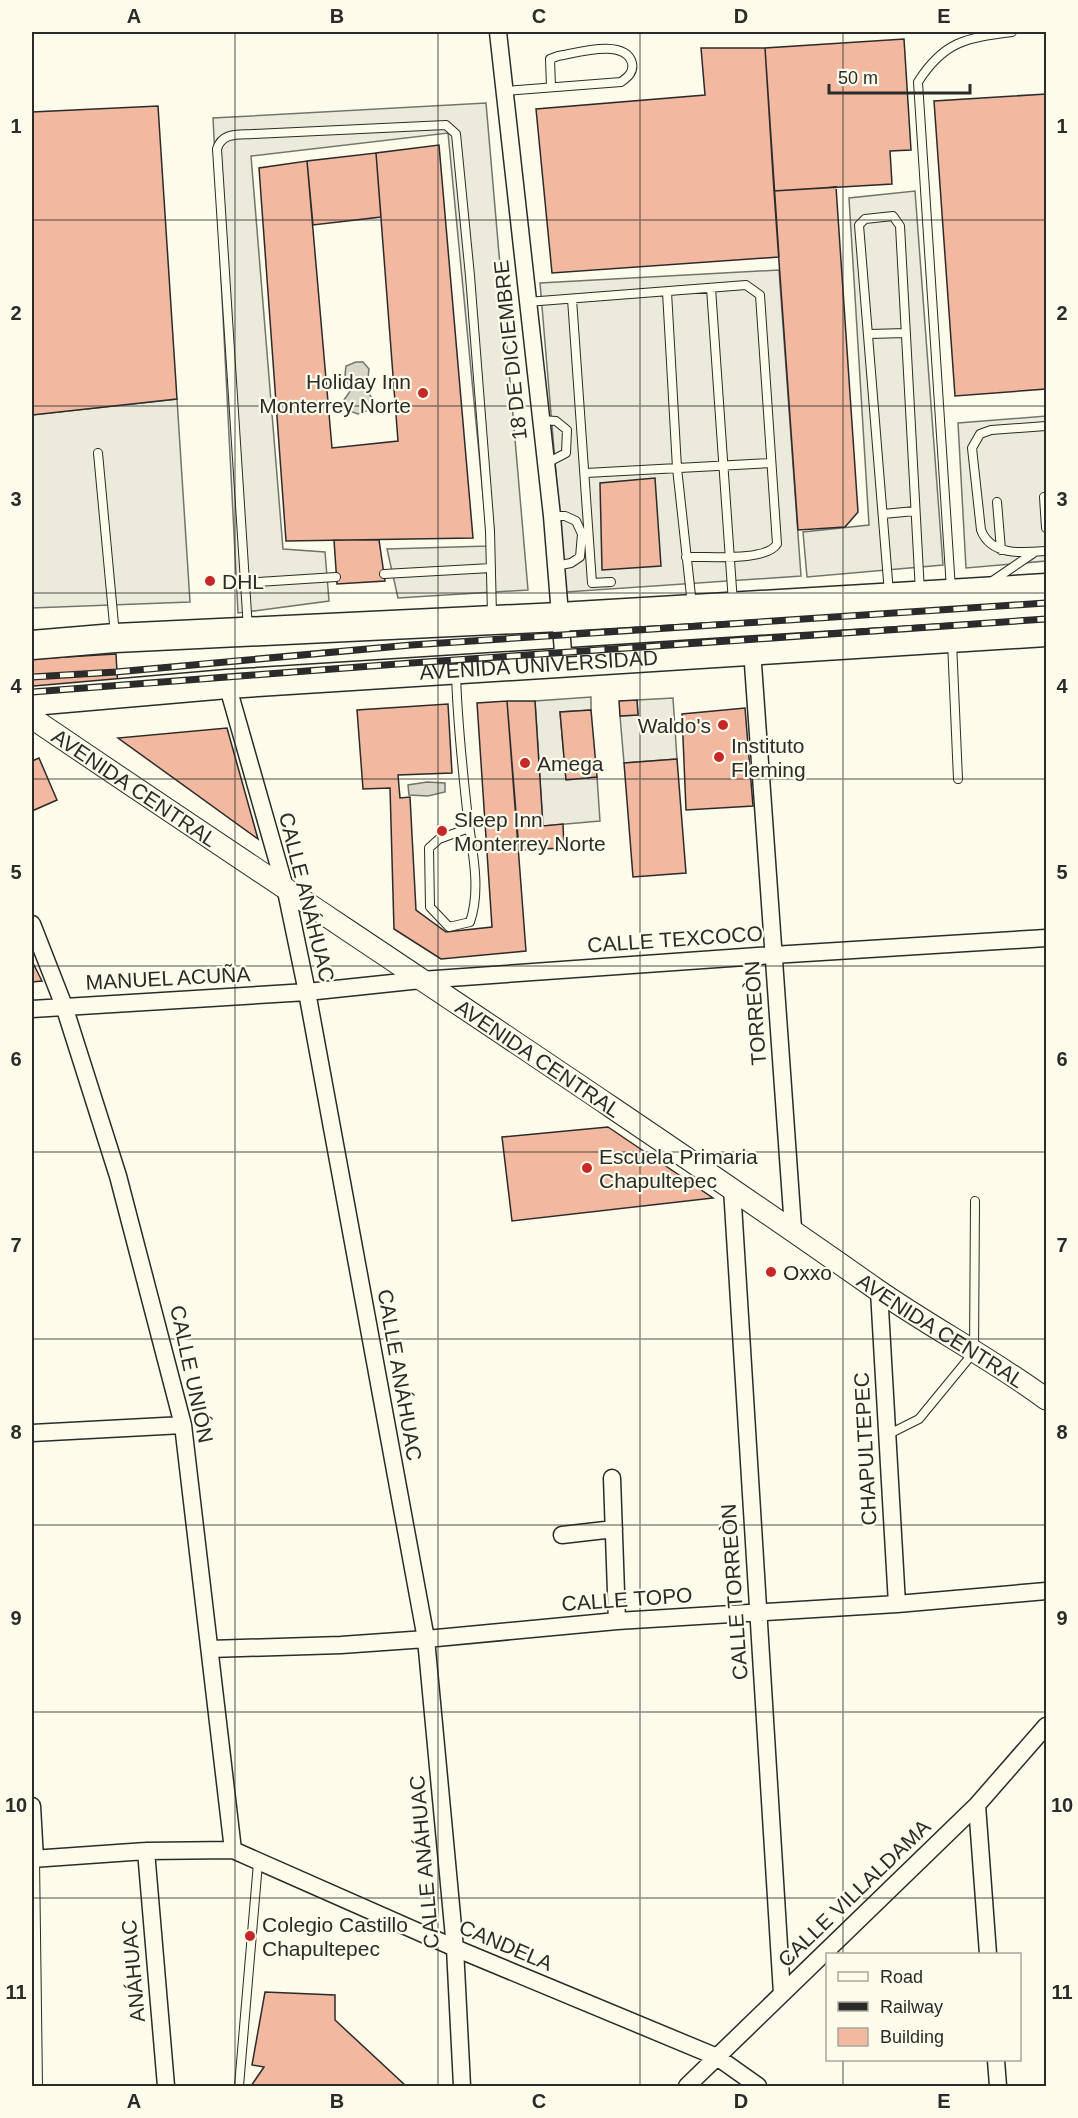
<svg xmlns="http://www.w3.org/2000/svg" width="1078" height="2118" viewBox="0 0 1078 2118" font-family="Helvetica,sans-serif">
	<style>
		.parking { fill: #eceadb; stroke: #74746e; stroke-width: 1.5 }
		.water { fill: #d8d7c9; stroke: #74746e; stroke-width: 1.5 }
		.building { fill: #f2b8a0; stroke: #2b2b2b; stroke-width: 1.5 }
		.lines { fill: none; stroke-linecap: round; stroke-linejoin: round }
		.service-casing { stroke: #2b2b2b; stroke-width: 10 }
		.minor-casing { stroke: #2b2b2b; stroke-width: 19 }
		.tertiary-casing { stroke: #2b2b2b; stroke-width: 23 }
		.trunk-casing { stroke: #2b2b2b; stroke-width: 31 }
		.service { stroke: #fdfbea; stroke-width: 8 }
		.minor { stroke: #fdfbea; stroke-width: 16 }
		.tertiary { stroke: #fdfbea; stroke-width: 21 }
		.trunk { stroke: #fdfbea; stroke-width: 28 }
		.rail-casing { stroke: #2b2b2b; stroke-width: 7 }
		.rail { stroke: #fdfbea; stroke-width: 4.5; stroke-dasharray: 14; stroke-linecap: butt }
		.grid { fill: none; stroke: #2b2b2b; stroke-width: 1.5; stroke-opacity: 0.55 }
		.poi-dot { fill: #c62828; stroke: #fdfbea; stroke-width: 2 }
		.labels { text-anchor: middle; dominant-baseline: central; stroke-width: 4.5; stroke-linejoin: round; paint-order: stroke }
		.street-label { font-size: 21px; fill: #2b2b2b; stroke: #fdfbea }
		.poi-label { font-size: 21px; fill: #2b2b2b; stroke: #fdfbea; text-anchor: start }
		.neatline { fill: none; stroke: #2b2b2b; stroke-width: 2 }
		.grid-label { font-size: 20px; text-anchor: middle; font-weight: bold; fill: #2b2b2b }
	</style>
	<rect width="100%" height="100%" fill="#fdfbea"/>
	<path class="parking" d="M 486,103 L 528,590 L 398,598 L 387,549 L 488,546 L 448,133 L 251,156 L 283,549 L 325,552 L 329,601 L 238,613 L 213,118 Z
		M 915,191 L 943,565 L 807,577 L 803,532 L 869,525 L 849,198 Z
		M 779,270 L 801,576 L 566,592 L 540,283 Z
		M 177,399 L 190,602 L 32,608 L 32,415 Z
		M 1046,416 L 1046,561 L 966,568 L 958,423 Z
		M 591,697 L 591,710 L 560,712 L 566,779 L 597,777 L 600,821 L 543,826 L 535,701 Z
		M 673,698 L 677,759 L 624,763 L 620,716 L 638,715 L 637,700 Z"/>
	<path class="water" d="M 356,362 L 363,362 L 369,369 L 368,378 L 363,384 L 373,400 L 369,410 L 358,414 L 347,410 L 344,400 L 351,390 L 345,375 L 346,366 Z
		M 427,782 L 445,783 L 445,792 L 428,796 L 409,795 L 408,785 Z"/>
	<path class="building" d="M 904,39 L 911,150 L 890,151 L 892,184 L 774,191 L 765,48 Z
		M 701,48 L 765,48 L 779,257 L 552,273 L 536,109 L 705,95 Z
		M 1046,94 L 1046,389 L 955,396 L 934,101 Z
		M 158,106 L 177,399 L 32,415 L 32,112 Z
		M 439,145 L 473,538 L 286,541 L 259,168 L 307,161 L 332,448 L 398,441 L 376,153 Z
		M 376,153 L 381,217 L 313,225 L 307,161 Z
		M 836,187 L 858,512 L 845,527 L 798,530 L 774,191 Z
		M 655,478 L 661,566 L 602,570 L 600,483 Z
		M 334,540 L 379,540 L 385,581 L 337,584 Z
		M 116,654 L 119,707 L 32,711 L 32,659 Z
		M 637,700 L 638,715 L 620,716 L 619,701 Z
		M 507,701 L 526,951 L 441,959 L 394,929 L 390,788 L 363,789 L 357,710 L 448,704 L 452,773 L 398,775 L 400,798 L 410,797 L 416,910 L 446,932 L 492,927 L 477,703 Z
		M 507,701 L 535,701 L 543,826 L 563,824 L 564,848 L 519,850 Z
		M 745,708 L 753,806 L 686,810 L 682,714 Z
		M 591,710 L 597,777 L 566,780 L 560,712 Z
		M 227,728 L 258,839 L 118,738 Z
		M 39,758 L 57,800 L 32,811 L 32,761 Z
		M 677,759 L 686,873 L 633,877 L 624,763 Z
		M 32,961 L 42,981 L 32,982 Z
		M 608,1127 L 713,1198 L 512,1221 L 502,1137 Z
		M 265,1992 L 335,1995 L 335,2020 L 406,2086 L 251,2086 L 264,2067 L 252,2065 Z"/>
	<g class="lines">
		<g class="service-casing">
			<path id="service" d="M 504,91 L 621,82 C 628,77 634,72 632,63 C 625,38 577,53 558,56 L 550,59 L 551,87
				M 711,288 L 733,603
				M 667,292 L 677,468 L 692,605
				M 572,299 L 592,583 L 611,582
				M 527,302 L 746,285 L 760,295 L 777,544 C 766,562 707,556 686,557
				M 869,334 L 906,333
				M 540,420 L 556,421 L 567,430 L 566,453 L 545,464
				M 1046,426 L 991,430 L 980,434 L 972,448 L 981,530 C 991,556 1022,553 1046,551
				M 98,453 L 115,635
				M 586,473 L 771,463
				M 1044,497 L 1046,528
				M 997,502 L 1001,550
				M 883,514 L 915,511
				M 552,516 L 565,516 L 576,521 L 582,534 L 580,557 L 571,563 L 555,566
				M 384,574 L 491,568
				M 991,582 L 1035,552
				M 244,583 L 336,577
				M 951,589 L 918,82 C 944,41 966,38 1012,32
				M 889,593 L 859,225 L 865,219 L 893,216 L 900,226 L 920,592
				M 248,629 L 217,149 C 222,132 238,135 253,134 L 446,125 L 456,134 L 470,276 L 490,531 L 492,615
				M 952,642 L 958,779
				M 456,672 C 457,719 462,764 467,810 C 471,846 482,888 470,922 L 449,927 L 430,907 L 429,848 L 439,839 L 469,828
				M 887,1435 L 919,1419 L 974,1352 L 975,1201
				M 35,1859 L 38,2086
				M 239,2086 L 258,1863"/>
		</g>
		<g class="minor-casing">
			<path id="minor" d="M 498,32 L 552,516 L 564,664
				M 752,650 L 793,1228
				M 227,684 L 286,891 L 307,992 L 426,1639 L 455,1948 L 462,2086
				M 32,924 L 64,1006 L 118,1176 L 183,1425 L 233,1850
				M 32,1009 L 307,992 L 421,980 L 773,955 L 1046,938
				M 732,1188 L 782,1994
				M 879,1291 L 897,1604
				M 32,1433 L 183,1425
				M 612,1478 L 617,1621
				M 562,1535 L 614,1529
				M 210,1649 L 341,1645 L 426,1639 L 617,1621 L 897,1604 L 1046,1591
				M 977,1805 L 988,1954
				M 32,1806 L 35,1859
				M 146,1851 L 166,2086
				M 32,1859 L 146,1851 L 233,1850 L 455,1948 L 717,2057 L 758,2086
				M 996,2060 L 998,2086
				M 687,2086 L 977,1805 L 1046,1726"/>
		</g>
		<g class="tertiary-casing">
			<g id="tertiary">
				<path id="s1" d="M 32,718 C 313,909 598,1094 876,1289 C 932,1328 992,1359 1046,1399"/>
			</g>
		</g>
		<g class="trunk-casing">
			<g id="trunk">
				<path d="M 32,645 L 115,638 L 559,617 L 1046,588"/>
				<path id="s2" d="M 32,701 L 227,684 L 1046,632"/>
			</g>
		</g>
		<use href="#service" class="service"/>
		<use href="#minor" class="minor"/>
		<use href="#tertiary" class="tertiary"/>
		<use href="#trunk" class="trunk"/>
		<g class="rail-casing">
			<path id="rail" d="M 32,677 L 116,672 L 411,645 L 1046,603
				M 32,692 L 411,663 L 1046,619"/>
		</g>
		<use href="#rail" class="rail"/>
	</g>
	<path class="grid" d="M 235,32 L 235,2086M 438,32 L 438,2086M 640,32 L 640,2086M 843,32 L 843,1954M 32,220 L 1046,220M 32,406 L 1046,406M 32,593 L 1046,593M 32,779 L 1046,779M 32,966 L 1046,966M 32,1152 L 1046,1152M 32,1339 L 1046,1339M 32,1525 L 1046,1525M 32,1712 L 1046,1712M 32,1898 L 1046,1898M 843,2060 L 843,2086"/>
	<g class="poi-dot">
		<circle cx="423" cy="393" r="6"/>
		<circle cx="210" cy="581" r="6"/>
		<circle cx="723" cy="725" r="6"/>
		<circle cx="719" cy="757" r="6"/>
		<circle cx="525" cy="763" r="6"/>
		<circle cx="442" cy="831" r="6"/>
		<circle cx="587" cy="1168" r="6"/>
		<circle cx="771" cy="1272" r="6"/>
		<circle cx="250" cy="1936" r="6"/>
	</g>
	<g class="labels">
		<g class="street-label">
			<text transform="translate(510 350) rotate(-96)">18 DE DICIEMBRE</text>
			<text stroke="none"><textPath href="#s2" startOffset="508">AVENIDA UNIVERSIDAD</textPath></text>
			<text stroke="none"><textPath href="#s1" startOffset="124">AVENIDA CENTRAL</textPath></text>
			<text transform="translate(307 897) rotate(76)">CALLE ANÁHUAC</text>
			<text transform="translate(675 939) rotate(-4)">CALLE TEXCOCO</text>
			<text transform="translate(168 978) rotate(-3)">MANUEL ACUÑA</text>
			<text transform="translate(755 1013) rotate(-94)">TORREÒN</text>
			<text stroke="none"><textPath href="#s1" startOffset="610">AVENIDA CENTRAL</textPath></text>
			<text stroke="none"><textPath href="#s1" startOffset="1096">AVENIDA CENTRAL</textPath></text>
			<text transform="translate(192 1374) rotate(78)">CALLE UNIÓN</text>
			<text transform="translate(400 1375) rotate(80)">CALLE ANÁHUAC</text>
			<text transform="translate(865 1449) rotate(-93)">CHAPULTEPEC</text>
			<text transform="translate(734 1592) rotate(-94)">CALLE TORREÒN</text>
			<text transform="translate(627 1599) rotate(-4)">CALLE TOPO</text>
			<text transform="translate(424 1862) rotate(-95)">CALLE ANÁHUAC</text>
			<text transform="translate(854 1893) rotate(-44)">CALLE VILLALDAMA</text>
			<text transform="translate(506 1945) rotate(23)">CANDELA</text>
			<text transform="translate(133 1971) rotate(-95)">ANÁHUAC</text>
		</g>
		<g class="poi-label">
			<text x="411" y="381" text-anchor="end">Holiday Inn<tspan x="411" dy="24">Monterrey Norte</tspan></text>
			<text x="222" y="581">DHL</text>
			<text x="711" y="725" text-anchor="end">Waldo's</text>
			<text x="731" y="745">Instituto<tspan x="731" dy="24">Fleming</tspan></text>
			<text x="537" y="763">Amega</text>
			<text x="454" y="819">Sleep Inn<tspan x="454" dy="24">Monterrey Norte</tspan></text>
			<text x="599" y="1156">Escuela Primaria<tspan x="599" dy="24">Chapultepec</tspan></text>
			<text x="783" y="1272">Oxxo</text>
			<text x="262" y="1924">Colegio Castillo<tspan x="262" dy="24">Chapultepec</tspan></text>
		</g>
	</g>
	<rect width="1078" height="2118" fill="none" stroke="#fdfbea" stroke-width="66"/>
	<rect x="826" y="1953" width="195" height="108" fill="#fdfbea" stroke="#a9a89e" stroke-width="1.5"/>
	<rect x="838" y="1972" width="30" height="9" fill="#fdfbea" stroke="#a9a89e" stroke-width="1.5"/>
	<text x="880" y="1983" font-size="18" fill="#2b2b2b">Road</text>
	<rect x="838" y="2002" width="30" height="9" fill="#2b2b2b" stroke="#a9a89e" stroke-width="1.5"/>
	<text x="880" y="2013" font-size="18" fill="#2b2b2b">Railway</text>
	<rect x="838" y="2028" width="30" height="18" fill="#f2b8a0" stroke="#a9a89e" stroke-width="1.5"/>
	<text x="880" y="2043" font-size="18" fill="#2b2b2b">Building</text>
	<path d="M829 84v9h141v-9" fill="none" stroke="#2b2b2b" stroke-width="3"/>
	<text x="838" y="84" font-size="18" fill="#2b2b2b" stroke="#fdfbea" stroke-width="4.5" paint-order="stroke">50 m</text>
	<rect x="33" y="33" width="1012" height="2052" class="neatline"/>
	<g class="grid-label">
		<text x="134" y="23">A</text>
		<text x="337" y="23">B</text>
		<text x="539" y="23">C</text>
		<text x="741" y="23">D</text>
		<text x="944" y="23">E</text>
		<text x="16" y="133">1</text>
		<text x="1062" y="133">1</text>
		<text x="16" y="320">2</text>
		<text x="1062" y="320">2</text>
		<text x="16" y="506">3</text>
		<text x="1062" y="506">3</text>
		<text x="16" y="693">4</text>
		<text x="1062" y="693">4</text>
		<text x="16" y="879">5</text>
		<text x="1062" y="879">5</text>
		<text x="16" y="1066">6</text>
		<text x="1062" y="1066">6</text>
		<text x="16" y="1252">7</text>
		<text x="1062" y="1252">7</text>
		<text x="16" y="1439">8</text>
		<text x="1062" y="1439">8</text>
		<text x="16" y="1625">9</text>
		<text x="1062" y="1625">9</text>
		<text x="16" y="1812">10</text>
		<text x="1062" y="1812">10</text>
		<text x="16" y="1999">11</text>
		<text x="1062" y="1999">11</text>
		<text x="134" y="2108">A</text>
		<text x="337" y="2108">B</text>
		<text x="539" y="2108">C</text>
		<text x="741" y="2108">D</text>
		<text x="944" y="2108">E</text>
	</g>
</svg>
